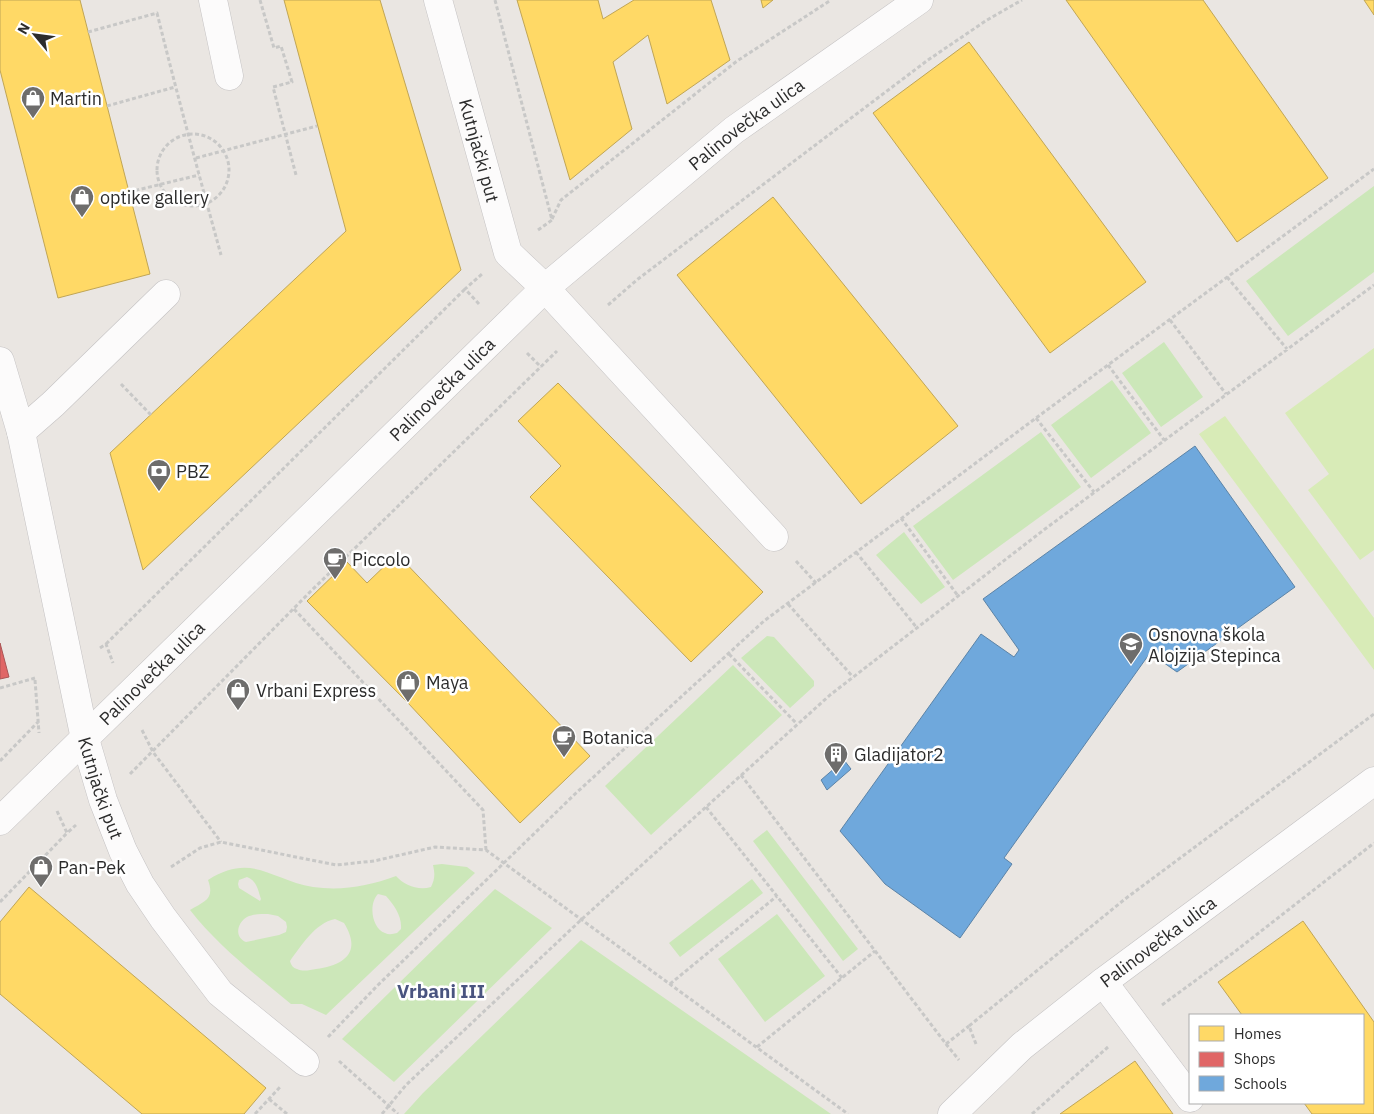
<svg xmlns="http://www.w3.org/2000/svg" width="1374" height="1114" viewBox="0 0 1374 1114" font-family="'IBM Plex Sans',sans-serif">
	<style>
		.green { fill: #cce7b9; fill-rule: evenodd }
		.pitch { fill: #d8ebb7 }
		.homes { fill: #ffd966; stroke: #c0a555 }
		.shops { fill: #e06666; stroke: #a55 }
		.schools { fill: #6fa8dc; stroke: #5b83a7 }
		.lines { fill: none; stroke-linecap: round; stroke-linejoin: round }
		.minor-casing { stroke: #c4c2c3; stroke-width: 29 }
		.path { stroke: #c8c8c7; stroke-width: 3; stroke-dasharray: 4 2.5; stroke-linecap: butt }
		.minor { stroke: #fcfbfb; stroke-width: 28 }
		.labels { text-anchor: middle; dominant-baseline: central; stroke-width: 5; stroke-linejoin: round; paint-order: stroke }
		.poi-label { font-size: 18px; fill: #2c2c2c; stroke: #fff; text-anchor: start }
		.street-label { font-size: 18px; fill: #2c2c2c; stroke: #fff }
		.neighbourhood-label { font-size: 19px; font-weight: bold; fill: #49547f; stroke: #fff }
	</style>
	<rect width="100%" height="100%" fill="#eae6e2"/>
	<path class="green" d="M 1374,186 L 1374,272 L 1288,336 L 1246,281 Z
		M 1164,342 L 1203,397 L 1161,427 L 1122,373 Z
		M 1112,380 L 1151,433 L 1091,478 L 1051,425 Z
		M 1041,432 L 1081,487 L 953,580 L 913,526 Z
		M 904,532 L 945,587 L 921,604 L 876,555 Z
		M 767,636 L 774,637 L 814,681 L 814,686 L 790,708 L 741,658 Z
		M 733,665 L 782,715 L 651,835 L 605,786 Z
		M 767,830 L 858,949 L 843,961 L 753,841 Z
		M 442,864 L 467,867 L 475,873 L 326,1015 L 302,1004 L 291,1004 C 255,974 219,947 190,910 C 205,901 215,899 208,880 C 252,852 271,880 313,887 C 342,891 369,886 396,876 C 404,885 418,891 431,887 C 435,879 435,874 433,865 ZM 247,877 C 257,881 258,890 261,899 L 260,901 L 239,888 L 238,884 L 239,880 ZM 378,894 L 386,896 C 394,905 402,916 401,929 L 397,933 C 393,934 389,935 385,933 C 372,929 368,904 378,894 ZM 268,914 L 278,916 L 286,922 L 287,927 L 286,932 L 279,935 L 246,942 C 234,937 237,923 247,917 C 253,914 261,914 268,914 ZM 335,919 L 344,923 C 362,952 345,965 316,969 C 310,970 303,972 297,969 C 293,968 291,965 290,961 C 301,946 315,923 335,919 Z
		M 752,879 L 763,893 L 680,957 L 669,943 Z
		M 495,889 L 552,928 L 394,1082 L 342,1039 Z
		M 777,914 L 825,976 L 765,1022 L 718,959 Z
		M 581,940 L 831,1114 L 404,1114 L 423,1093 Z"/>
	<path class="pitch" d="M 1374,348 L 1374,550 L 1360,560 L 1308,490 L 1329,474 L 1285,413 Z
		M 1225,416 L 1374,618 L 1374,670 L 1199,434 Z"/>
	<path class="homes" d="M 0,0 L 80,0 L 150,274 L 58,298 L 0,70 Z
		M 284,0 L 380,0 L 461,270 L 143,570 L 110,453 L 346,231 Z
		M 517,0 L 598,0 L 603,19 L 634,0 L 711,0 L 730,60 L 667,104 L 648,35 L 613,62 L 632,129 L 570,180 Z
		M 761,0 L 773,0 L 763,8 Z
		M 1066,0 L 1203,0 L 1328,178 L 1237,242 Z
		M 1364,0 L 1374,0 L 1374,15 Z
		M 969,42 L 1146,282 L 1050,353 L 873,113 Z
		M 773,197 L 958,426 L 861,504 L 677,275 Z
		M 558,383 L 763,592 L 691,662 L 530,497 L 561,466 L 518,421 Z
		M 397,554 L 590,756 L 520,823 L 408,703 L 307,601 L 347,562 L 367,583 Z
		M 29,887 L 266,1088 L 244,1114 L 142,1114 L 0,994 L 0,922 Z
		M 1303,921 L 1374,1022 L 1374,1114 L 1312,1114 L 1304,1103 L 1363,1103 L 1363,1015 L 1242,1015 L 1218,982 Z
		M 1135,1061 L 1173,1114 L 1060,1114 Z"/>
	<path class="shops" d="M 0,643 L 9,677 L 0,679 Z"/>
	<path class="schools" d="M 1195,446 L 1295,587 L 1177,672 L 1150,653 L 1004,858 L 1012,864 L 960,938 L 885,884 L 840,831 L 981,634 L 1014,657 L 1019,650 L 983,599 Z
		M 844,760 L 851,769 L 827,790 L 821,780 Z"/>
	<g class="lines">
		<g class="minor-casing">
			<g id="minor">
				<path d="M 213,0 L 229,76"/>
				<path id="s1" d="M 438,0 L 508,253 L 545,288 L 774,537"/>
				<path id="s2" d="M 0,361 L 21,432 L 85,739 L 103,800 L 123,851 L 140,884 L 163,918 L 220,993 L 305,1062"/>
				<path d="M 21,432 L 53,404 L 166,294"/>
				<path id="s3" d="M 0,821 L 545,288 L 734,130 L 919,0"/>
				<path d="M 1103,982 L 1190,1098"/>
				<path id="s4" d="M 952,1114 L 1022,1046 L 1103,982 L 1374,781"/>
			</g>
		</g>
		<path class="path" d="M 260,0 L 274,48 L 281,46 L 292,82 L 273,87 L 296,175
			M 495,0 L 552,220 L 538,230
			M 88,32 L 157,13 C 177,94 199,175 221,255
			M 107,106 L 175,87
			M157 170a36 36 0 1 1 72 0a36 36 0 1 1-72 0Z
			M 196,158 L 317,126
			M 129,192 L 199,175
			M 552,219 L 561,200 L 737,61 L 831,0
			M 1227,277 L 1287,349
			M 479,304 L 465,289 L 482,274
			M 608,305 L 638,279 L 928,60 L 987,20 L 1022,0
			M 1170,320 L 1226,394
			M 527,353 L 541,367
			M 1108,365 L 1164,440
			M 121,384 L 151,415
			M 1036,418 L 1094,492
			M 901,518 L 958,596
			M 856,552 L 917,628
			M 796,561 L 816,583
			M 788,604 L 853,677
			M 294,609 L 483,810 L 486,850
			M 106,644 L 465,289
			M 100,648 L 106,644 L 113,663
			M 729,654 L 797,724
			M 35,680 L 39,733
			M 0,688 L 35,678
			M 142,730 L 153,752 L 221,842
			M 0,761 L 38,722
			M 130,774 L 311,591 L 557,351
			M 741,775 L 946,1044 L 959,1060
			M 706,807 L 842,978
			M 57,811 L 67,833 L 76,825
			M 171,867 L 200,848 L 221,842 L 336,865 L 374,861 L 435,847 L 486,850 L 848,1114
			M 0,902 L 67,833
			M 670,984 L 777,896
			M 1162,1005 L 1233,953 L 1374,843
			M 328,1037 L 377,986 L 575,794 L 764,621 L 1036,418 L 1374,169
			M 946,1044 L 969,1026
			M 976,1044 L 969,1026 L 1125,899 L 1374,714
			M 757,1047 L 875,951
			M 339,1061 L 398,1114
			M 269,1099 L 287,1114
			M 255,1114 L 280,1087
			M 382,1114 L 406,1085 L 582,919 L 830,695 L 1045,529 L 1374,285
			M 1032,1114 L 1108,1047"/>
		<use href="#minor" class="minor"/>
	</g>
	<defs>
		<g id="shop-pin" transform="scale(1.25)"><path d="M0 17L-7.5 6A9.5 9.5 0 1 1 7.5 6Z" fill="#6e6d6c" stroke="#fff"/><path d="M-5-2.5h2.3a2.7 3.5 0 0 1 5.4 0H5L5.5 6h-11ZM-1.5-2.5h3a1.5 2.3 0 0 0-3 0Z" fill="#fff"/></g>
		<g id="bank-pin" transform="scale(1.25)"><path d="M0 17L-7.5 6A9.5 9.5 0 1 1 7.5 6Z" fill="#6e6d6c" stroke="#fff"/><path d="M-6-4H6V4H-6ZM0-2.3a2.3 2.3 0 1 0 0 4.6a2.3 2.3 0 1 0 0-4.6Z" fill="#fff"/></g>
		<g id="cafe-pin" transform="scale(1.25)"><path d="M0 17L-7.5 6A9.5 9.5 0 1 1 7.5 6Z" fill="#6e6d6c" stroke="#fff"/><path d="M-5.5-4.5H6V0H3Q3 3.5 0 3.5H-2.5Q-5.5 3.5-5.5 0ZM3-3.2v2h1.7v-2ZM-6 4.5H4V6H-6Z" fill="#fff"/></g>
		<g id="school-pin" transform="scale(1.25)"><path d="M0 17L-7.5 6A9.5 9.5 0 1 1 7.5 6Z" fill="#6e6d6c" stroke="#fff"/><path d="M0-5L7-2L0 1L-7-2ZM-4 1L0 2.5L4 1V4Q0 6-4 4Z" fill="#fff"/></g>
		<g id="building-pin" transform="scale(1.25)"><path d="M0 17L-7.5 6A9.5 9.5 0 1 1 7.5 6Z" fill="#6e6d6c" stroke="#fff"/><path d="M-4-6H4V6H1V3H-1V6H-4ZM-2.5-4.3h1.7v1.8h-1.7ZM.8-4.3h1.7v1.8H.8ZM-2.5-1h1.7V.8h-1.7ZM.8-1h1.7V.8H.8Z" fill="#fff"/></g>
	</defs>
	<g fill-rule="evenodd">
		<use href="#shop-pin" x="33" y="98"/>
		<use href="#shop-pin" x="82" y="197"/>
		<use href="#bank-pin" x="159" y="471"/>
		<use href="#cafe-pin" x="335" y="559"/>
		<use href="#school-pin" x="1131" y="644"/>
		<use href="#shop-pin" x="408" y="682"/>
		<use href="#shop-pin" x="238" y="690"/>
		<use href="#cafe-pin" x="564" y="737"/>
		<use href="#building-pin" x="836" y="754"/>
		<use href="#shop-pin" x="41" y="867"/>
	</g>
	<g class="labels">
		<g class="poi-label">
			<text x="50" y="98">Martin</text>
			<text x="100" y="197">optike gallery</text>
			<text x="176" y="471">PBZ</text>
			<text x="352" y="559">Piccolo</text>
			<text x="1148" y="634">Osnovna škola<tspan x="1148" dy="21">Alojzija Stepinca</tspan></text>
			<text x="426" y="682">Maya</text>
			<text x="256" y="690">Vrbani Express</text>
			<text x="582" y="737">Botanica</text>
			<text x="854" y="754">Gladijator2</text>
			<text x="58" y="867">Pan-Pek</text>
		</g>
		<g class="street-label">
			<text stroke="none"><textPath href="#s3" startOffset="1022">Palinovečka ulica</textPath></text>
			<text stroke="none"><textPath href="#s1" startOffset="156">Kutnjački put</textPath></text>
			<text stroke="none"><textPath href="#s3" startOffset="618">Palinovečka ulica</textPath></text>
			<text stroke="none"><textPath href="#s3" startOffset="212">Palinovečka ulica</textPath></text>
			<text stroke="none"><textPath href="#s2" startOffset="439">Kutnjački put</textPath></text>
			<text stroke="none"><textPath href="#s4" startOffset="269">Palinovečka ulica</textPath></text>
		</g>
		<g class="neighbourhood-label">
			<text x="441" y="991">Vrbani III</text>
		</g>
	</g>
	<rect x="1189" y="1014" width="175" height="90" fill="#ffffff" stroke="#ababab"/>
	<rect x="1199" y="1026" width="25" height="15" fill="#ffd966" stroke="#ababab"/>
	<text x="1234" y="1039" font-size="15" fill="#2c2c2c">Homes</text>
	<rect x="1199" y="1052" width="25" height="15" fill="#e06666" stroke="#ababab"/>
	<text x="1234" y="1064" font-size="15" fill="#2c2c2c">Shops</text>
	<rect x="1199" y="1076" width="25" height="15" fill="#6fa8dc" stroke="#ababab"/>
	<text x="1234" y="1089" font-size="15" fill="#2c2c2c">Schools</text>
	<g transform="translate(35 35) rotate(299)" stroke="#ffffff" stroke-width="4" paint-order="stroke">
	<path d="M0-4L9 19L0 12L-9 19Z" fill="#2c2c2c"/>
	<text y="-8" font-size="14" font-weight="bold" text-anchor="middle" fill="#2c2c2c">N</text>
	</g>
</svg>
